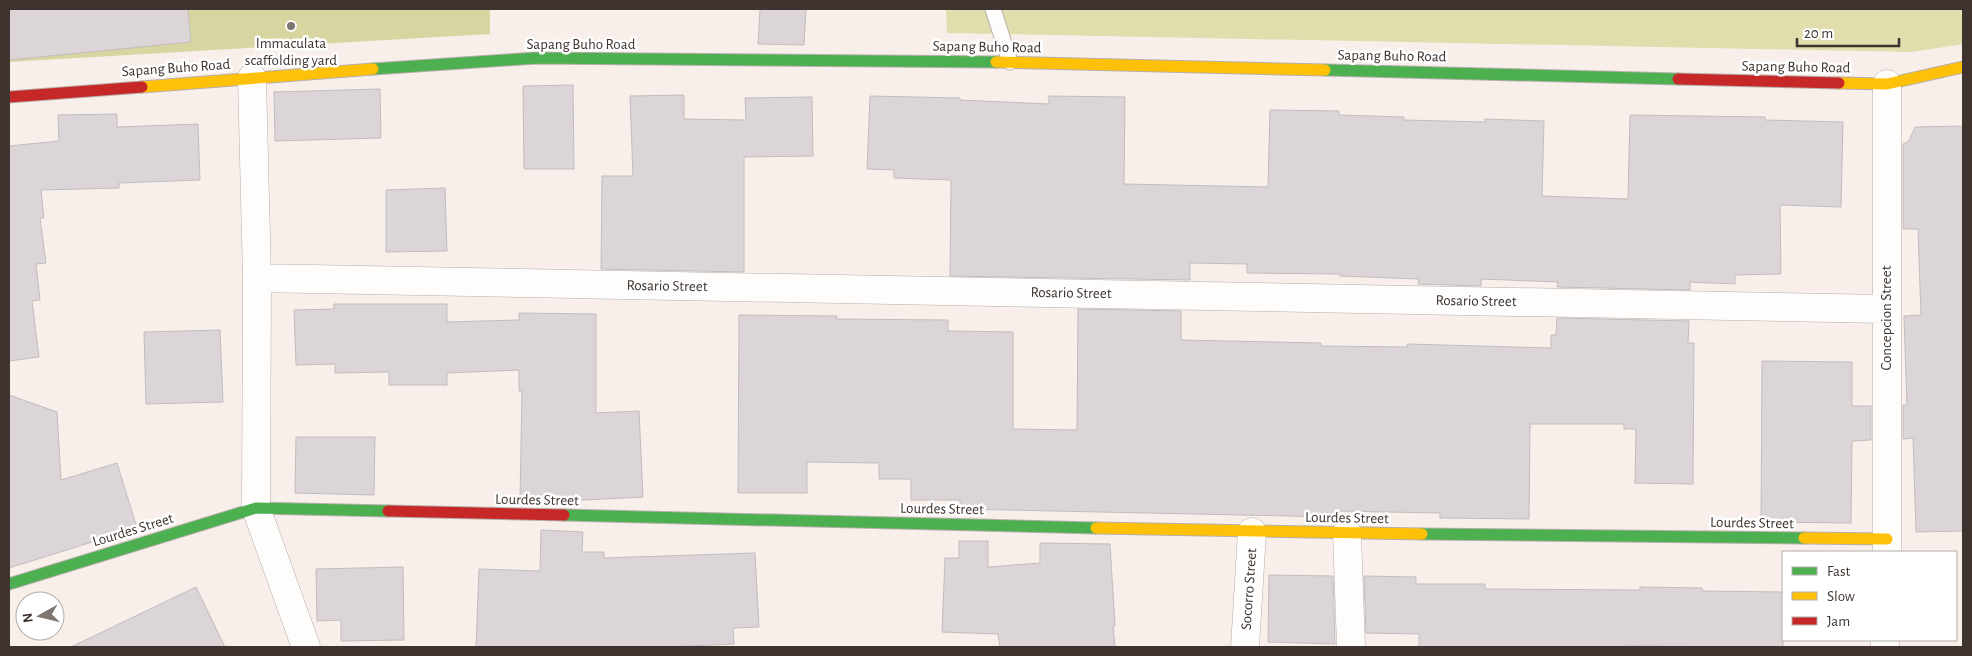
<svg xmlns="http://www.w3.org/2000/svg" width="1972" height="656" viewBox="0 0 1972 656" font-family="'Alegreya Sans',sans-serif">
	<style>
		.green { fill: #e0deac }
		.forest { fill: #d8d6a0 }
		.building { fill: #dcd5d8; stroke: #c3bcbe }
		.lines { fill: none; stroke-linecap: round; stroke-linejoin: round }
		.lane-casing { stroke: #b7afab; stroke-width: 17 }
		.street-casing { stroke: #b7afab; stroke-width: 29 }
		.fast-casing { stroke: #b7afab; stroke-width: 13 }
		.slow-casing { stroke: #b7afab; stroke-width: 13 }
		.jam-casing { stroke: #b7afab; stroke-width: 13 }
		.lane { stroke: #fefdfc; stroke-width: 15 }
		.street { stroke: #fefdfc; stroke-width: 28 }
		.fast { stroke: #4caf50; stroke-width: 11 }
		.slow { stroke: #ffc107; stroke-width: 11 }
		.jam { stroke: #c62828; stroke-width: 11 }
		.poi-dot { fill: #7f7571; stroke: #fff; stroke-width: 2 }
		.labels { text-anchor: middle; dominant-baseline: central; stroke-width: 5; stroke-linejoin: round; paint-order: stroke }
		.poi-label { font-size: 15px; fill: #3e332f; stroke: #fff }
		.street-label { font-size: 15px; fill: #3e332f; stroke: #fff }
	</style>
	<rect width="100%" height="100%" fill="#f8efeb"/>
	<path class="green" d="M 946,9 L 1963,9 L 1963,44 L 1912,52 L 947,33 Z"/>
	<path class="forest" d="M 9,9 L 490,9 L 490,34 L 9,62 Z"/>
	<path class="building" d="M 9,9 L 188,9 L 191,42 L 9,60 Z
		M 760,9 L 806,9 L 804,45 L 758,44 Z
		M 573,85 L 574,169 L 524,169 L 523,86 Z
		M 380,89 L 381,138 L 275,141 L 274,92 Z
		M 684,95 L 684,119 L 746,120 L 745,98 L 812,97 L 813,156 L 744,157 L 744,272 L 601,269 L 602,176 L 633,176 L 630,96 Z
		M 870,96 L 960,98 L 960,100 L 1049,104 L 1049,96 L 1125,97 L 1124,184 L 1268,187 L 1270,110 L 1339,111 L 1339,115 L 1404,117 L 1404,120 L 1485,122 L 1485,119 L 1544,121 L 1542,196 L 1628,199 L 1630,115 L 1765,117 L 1765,120 L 1843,122 L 1841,207 L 1780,205 L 1781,274 L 1735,275 L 1735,284 L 1690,282 L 1690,290 L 1557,287 L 1558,282 L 1481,279 L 1481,286 L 1418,284 L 1419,279 L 1340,276 L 1340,274 L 1247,273 L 1247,264 L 1190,263 L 1190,280 L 950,276 L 951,180 L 894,178 L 894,170 L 867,169 Z
		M 117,114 L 117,127 L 198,124 L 200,180 L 119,183 L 119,188 L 41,190 L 44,218 L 40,218 L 46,263 L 36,264 L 40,300 L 32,301 L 39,357 L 9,361 L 9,146 L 59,141 L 58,115 Z
		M 1963,126 L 1963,531 L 1916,532 L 1913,438 L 1903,439 L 1903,405 L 1907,405 L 1904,316 L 1921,315 L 1918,229 L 1903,229 L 1903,144 L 1909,141 L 1915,127 Z
		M 445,188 L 447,251 L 386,252 L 386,190 Z
		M 334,304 L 447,304 L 447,322 L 519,320 L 519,313 L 596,314 L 596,413 L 639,411 L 643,497 L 583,500 L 520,499 L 522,391 L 519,391 L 519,370 L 447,373 L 447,385 L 389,385 L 389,372 L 335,373 L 335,364 L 296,365 L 294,310 L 334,309 Z
		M 1078,309 L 1181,311 L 1181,340 L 1321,343 L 1321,346 L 1407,347 L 1407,344 L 1551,348 L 1551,335 L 1556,335 L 1557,318 L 1689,321 L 1688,343 L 1694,343 L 1693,484 L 1635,483 L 1636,429 L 1624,429 L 1624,424 L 1530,424 L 1529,519 L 1440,518 L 1440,513 L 1335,511 L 1335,517 L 960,509 L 960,500 L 911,500 L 911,479 L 879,479 L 879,463 L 807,462 L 807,493 L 738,493 L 739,315 L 837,316 L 836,319 L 948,320 L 948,331 L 1013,332 L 1013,429 L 1077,430 Z
		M 220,330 L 223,402 L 146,404 L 144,332 Z
		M 1762,361 L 1852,362 L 1852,406 L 1871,406 L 1871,440 L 1852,441 L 1851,523 L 1761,522 Z
		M 9,395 L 57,412 L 61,480 L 117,463 L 137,528 L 9,568 Z
		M 296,437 L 375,437 L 374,495 L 295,493 Z
		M 541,530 L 583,532 L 582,552 L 604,552 L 604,558 L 755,553 L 759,627 L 733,628 L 734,644 L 668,647 L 476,647 L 479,569 L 540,571 Z
		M 959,541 L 988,541 L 988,567 L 1040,563 L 1040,543 L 1110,544 L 1115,626 L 1113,626 L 1115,647 L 1000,647 L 998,634 L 942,632 L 945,558 L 959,558 Z
		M 403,567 L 404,640 L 341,641 L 341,620 L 317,621 L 316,569 Z
		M 1269,575 L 1333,576 L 1335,644 L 1268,642 Z
		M 1364,576 L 1416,577 L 1416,584 L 1485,584 L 1485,589 L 1640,590 L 1640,587 L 1702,588 L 1702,591 L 1783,592 L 1783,647 L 1626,646 L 1626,647 L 1419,647 L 1419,634 L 1366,633 Z
		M 196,587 L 225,647 L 71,647 Z"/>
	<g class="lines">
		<g class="lane-casing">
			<path id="lane" d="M 993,9 L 1010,62"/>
		</g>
		<g class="street-casing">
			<path id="street" d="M 252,78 L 257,278 L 256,508 L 306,647
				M 1887,84 L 1887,552
				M 257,278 L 1886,309
				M 1347,533 L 1351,647
				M 1245,647 L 1252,532
				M 1885,647 L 1885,640"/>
		</g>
		<g class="fast-casing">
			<path id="fast" d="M 373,69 L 536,58 L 996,62
				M 1325,70 L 1678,79
				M 564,515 L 1096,528
				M 1422,534 L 1804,538
				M 9,584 L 256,508 L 388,511"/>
		</g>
		<g class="slow-casing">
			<path id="slow" d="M 996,62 L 1325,70
				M 1839,83 L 1887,84 L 1963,67
				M 142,87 L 373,69
				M 1096,528 L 1422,534
				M 1804,538 L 1887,539"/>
		</g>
		<g class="jam-casing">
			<path id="jam" d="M 1678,79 L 1839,83
				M 9,97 L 142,87
				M 388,511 L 564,515"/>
		</g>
		<use href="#lane" class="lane"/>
		<use href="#street" class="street"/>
		<use href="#fast" class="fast"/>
		<use href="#slow" class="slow"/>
		<use href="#jam" class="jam"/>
	</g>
	<circle class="poi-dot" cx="291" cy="26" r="5"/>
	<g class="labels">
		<g class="poi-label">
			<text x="291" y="43">Immaculata<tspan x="291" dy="17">scaffolding yard</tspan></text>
		</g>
		<g class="street-label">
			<text x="581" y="44">Sapang Buho Road</text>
			<text transform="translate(987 47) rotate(1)">Sapang Buho Road</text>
			<text transform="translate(1392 56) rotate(1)">Sapang Buho Road</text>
			<text transform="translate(1796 67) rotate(1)">Sapang Buho Road</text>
			<text transform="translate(176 68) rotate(-4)">Sapang Buho Road</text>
			<text transform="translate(667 286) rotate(1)">Rosario Street</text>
			<text transform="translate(1071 293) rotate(1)">Rosario Street</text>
			<text transform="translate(1476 301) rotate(1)">Rosario Street</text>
			<text transform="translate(1886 318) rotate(-90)">Concepcion Street</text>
			<text transform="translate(537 500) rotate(1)">Lourdes Street</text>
			<text transform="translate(942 509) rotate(1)">Lourdes Street</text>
			<text transform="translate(1347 518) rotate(1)">Lourdes Street</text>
			<text transform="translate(1752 523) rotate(1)">Lourdes Street</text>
			<text transform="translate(133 530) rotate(-17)">Lourdes Street</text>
			<text transform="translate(1249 589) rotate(-86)">Socorro Street</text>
		</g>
	</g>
	<rect width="1972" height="656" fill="none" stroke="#3e332f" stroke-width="20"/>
	<rect x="1782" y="551" width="175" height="90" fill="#ffffff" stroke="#b2adac"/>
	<rect x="1792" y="567" width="25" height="8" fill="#4caf50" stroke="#b2adac"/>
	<text x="1827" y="576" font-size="15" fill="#3e332f">Fast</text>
	<rect x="1792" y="592" width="25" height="8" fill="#ffc107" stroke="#b2adac"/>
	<text x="1827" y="601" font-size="15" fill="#3e332f">Slow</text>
	<rect x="1792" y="617" width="25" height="8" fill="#c62828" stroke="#b2adac"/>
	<text x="1827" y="626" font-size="15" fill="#3e332f">Jam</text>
	<g transform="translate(40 616) rotate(262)"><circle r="24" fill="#ffffff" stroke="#b2adac"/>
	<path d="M0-4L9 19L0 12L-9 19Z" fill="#7f7571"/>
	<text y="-8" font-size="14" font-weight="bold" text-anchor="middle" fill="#3e332f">N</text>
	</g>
	<path d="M1797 38v8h102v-8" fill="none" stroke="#3e332f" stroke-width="2.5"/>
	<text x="1804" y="38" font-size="15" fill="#3e332f" stroke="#ffffff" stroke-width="4" paint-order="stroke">20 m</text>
</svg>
